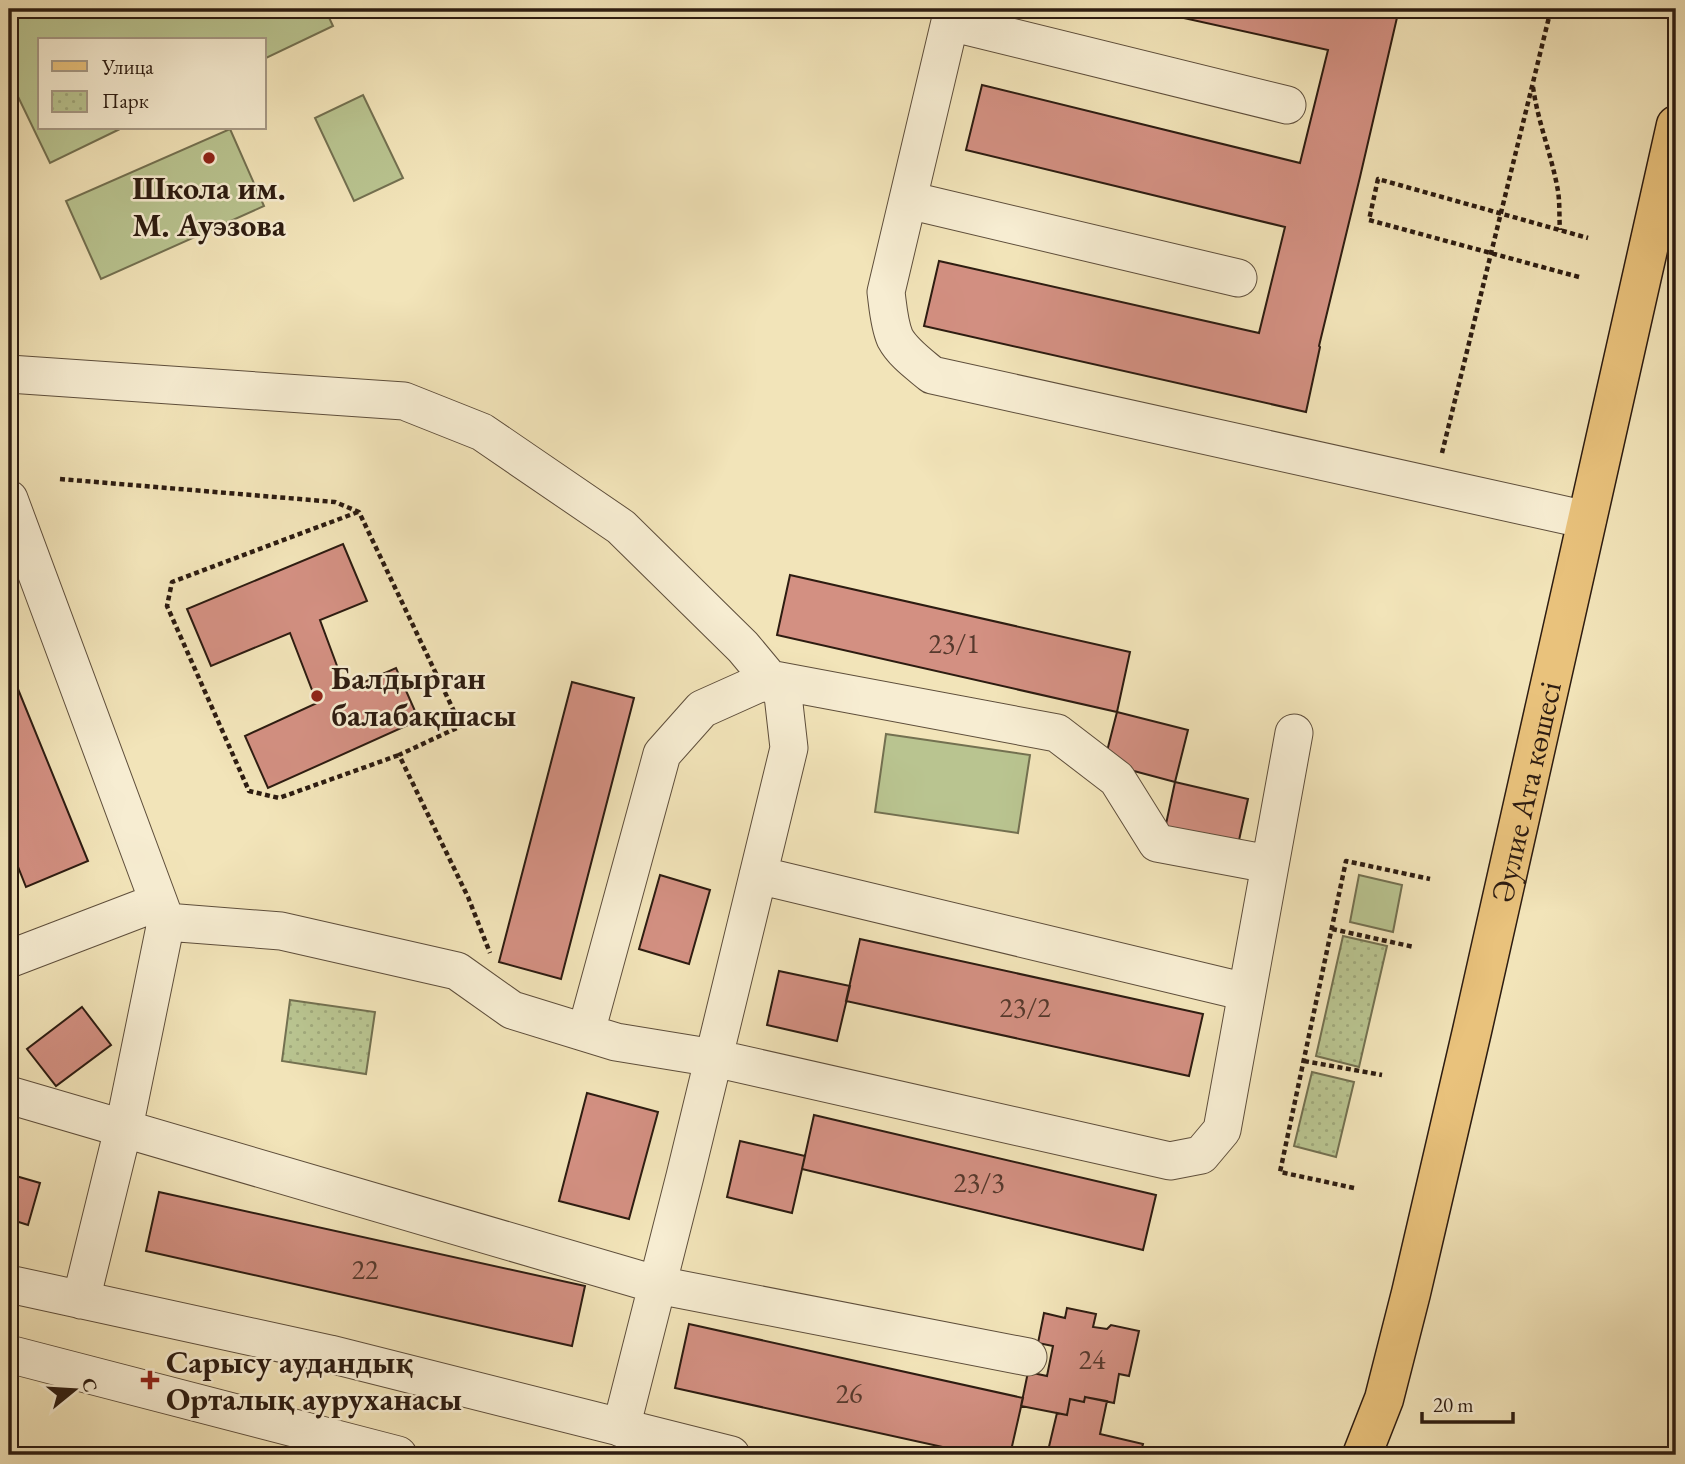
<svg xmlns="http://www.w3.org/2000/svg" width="1685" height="1464" viewBox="0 0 1685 1464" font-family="'EB Garamond',serif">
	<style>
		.grass { fill: #b9c490; stroke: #737050; stroke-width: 2 }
		.park { fill: url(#park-dots); stroke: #737050; stroke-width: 2 }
		.building { fill: #d39082; stroke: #2d1c11; stroke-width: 2 }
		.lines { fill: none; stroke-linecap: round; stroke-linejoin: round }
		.minor-casing { stroke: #5e4e3b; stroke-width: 39 }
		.major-casing { stroke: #2d1c11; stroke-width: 41 }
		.path { stroke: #2d1c11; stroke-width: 4.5; stroke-dasharray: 5 3.5; stroke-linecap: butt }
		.minor { stroke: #f7edd2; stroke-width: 37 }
		.major { stroke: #e9c27c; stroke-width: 38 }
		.poi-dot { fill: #8f2418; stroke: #f7edd2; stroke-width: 2.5 }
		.labels { text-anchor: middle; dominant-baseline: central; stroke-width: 5; stroke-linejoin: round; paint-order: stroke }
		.number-label { font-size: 28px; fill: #56392d }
		.poi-label { font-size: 32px; font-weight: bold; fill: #2d1c11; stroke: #f7edd2; text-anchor: start }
		.street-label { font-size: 32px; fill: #2d1c11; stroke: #f7edd2 }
	</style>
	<defs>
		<pattern id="park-dots" width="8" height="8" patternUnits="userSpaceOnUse" patternTransform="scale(1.75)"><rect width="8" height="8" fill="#b9c490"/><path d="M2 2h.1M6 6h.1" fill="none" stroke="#9fa87b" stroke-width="1.8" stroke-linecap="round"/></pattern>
	</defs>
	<rect width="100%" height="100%" fill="#f2e4b9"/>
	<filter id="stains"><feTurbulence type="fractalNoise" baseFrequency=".00286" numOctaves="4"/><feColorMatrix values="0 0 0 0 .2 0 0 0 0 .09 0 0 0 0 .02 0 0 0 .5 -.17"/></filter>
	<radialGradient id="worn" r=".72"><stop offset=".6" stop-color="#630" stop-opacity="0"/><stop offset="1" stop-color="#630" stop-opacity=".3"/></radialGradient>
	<path class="grass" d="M 9,9 L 325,9 L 333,26 L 264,59 L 264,40 L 40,40 L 40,128 L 122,128 L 50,163 L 9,78 Z
		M 363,95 L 403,178 L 354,201 L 315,118 Z
		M 230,129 L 264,206 L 101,279 L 66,201 Z
		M 886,734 L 1030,755 L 1018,833 L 875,812 Z
		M 1359,875 L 1402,885 L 1393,932 L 1350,922 Z"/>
	<path class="park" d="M 1343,936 L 1387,946 L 1359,1067 L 1316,1056 Z
		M 290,1000 L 375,1012 L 366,1074 L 282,1061 Z
		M 1312,1072 L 1354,1082 L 1336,1157 L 1294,1146 Z"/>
	<path class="building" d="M 1143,9 L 1399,9 L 1360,177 L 1319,346 L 1320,347 L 1306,412 L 924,326 L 939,261 L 1259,333 L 1285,227 L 966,150 L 982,85 L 1300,163 L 1328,50 Z
		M 343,544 L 367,601 L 320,620 L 346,690 L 396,668 L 419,720 L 268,788 L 245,736 L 317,703 L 290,633 L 211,666 L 187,609 Z
		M 790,575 L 1130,652 L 1117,712 L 777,635 Z
		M 9,667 L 88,861 L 26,887 L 9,844 Z
		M 572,682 L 634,698 L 561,979 L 499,962 Z
		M 1117,712 L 1188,730 L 1175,782 L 1104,763 Z
		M 1175,782 L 1248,799 L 1236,854 L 1163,838 Z
		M 660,875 L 710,890 L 689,964 L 639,949 Z
		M 860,939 L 1203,1014 L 1189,1076 L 846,1001 Z
		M 779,971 L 850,986 L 837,1041 L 767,1025 Z
		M 82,1007 L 111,1045 L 56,1086 L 27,1049 Z
		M 587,1093 L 658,1112 L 629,1219 L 559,1201 Z
		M 814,1115 L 1156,1195 L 1143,1250 L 802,1169 Z
		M 740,1141 L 805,1156 L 792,1213 L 727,1197 Z
		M 9,1174 L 40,1183 L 28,1225 L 9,1219 Z
		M 159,1192 L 585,1286 L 572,1346 L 146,1251 Z
		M 1067,1308 L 1096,1314 L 1093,1327 L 1107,1329 L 1111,1325 L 1139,1331 L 1129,1376 L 1119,1374 L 1114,1403 L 1085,1397 L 1084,1402 L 1070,1399 L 1067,1415 L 1021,1406 L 1028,1372 L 1047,1376 L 1053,1346 L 1038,1343 L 1044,1313 L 1065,1318 Z
		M 689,1324 L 1023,1398 L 1010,1455 L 979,1455 L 675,1388 Z
		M 1085,1397 L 1107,1401 L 1100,1434 L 1143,1444 L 1140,1455 L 1047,1455 L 1057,1413 L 1067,1415 L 1070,1399 L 1084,1402 Z"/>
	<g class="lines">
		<g class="minor-casing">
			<path id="minor" d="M 953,9 L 886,292 C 888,307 889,324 895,338 C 903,353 919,364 932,375 L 1587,520
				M 950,22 L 1287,105
				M 908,200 L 1238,278
				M 9,374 L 404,401 L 482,432 L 621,527 L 743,647 L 783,695 L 789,748 L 685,1176 L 621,1428
				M 9,499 L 166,922 L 127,1113 L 81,1300
				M 758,875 L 1246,992
				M 166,922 L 281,931 L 457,971 L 512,1010 L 616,1042 L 714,1058 L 1170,1161 L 1201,1155 L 1222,1130 L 1294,733
				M 9,959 L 158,902
				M 586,1032 L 662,754 L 702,709 L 769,679 L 1057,733 L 1117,779 L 1157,843 L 1269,864
				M 9,1095 L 658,1285 L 1028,1357
				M 9,1284 L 330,1354 L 731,1455
				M 9,1354 L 398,1455"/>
		</g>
		<g class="major-casing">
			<g id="major">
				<path id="s1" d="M 1362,1455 L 1384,1399 L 1411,1293 L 1472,1031 L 1676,125"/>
			</g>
		</g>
		<path class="path" d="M 1533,87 C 1538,123 1552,156 1558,191 C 1560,204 1559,217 1560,230
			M 1579,277 L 1369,220 L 1378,179 L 1588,238
			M 1442,453 L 1551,9
			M 60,479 L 335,502 L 359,512 L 461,726 L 399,755 L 468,897 L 490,953
			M 358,512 L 172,582 L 167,606 L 249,791 L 279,798 L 399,755
			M 1332,929 L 1414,947
			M 1304,1061 L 1382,1075
			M 1354,1188 L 1280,1172 L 1346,861 L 1430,879"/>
		<use href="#minor" class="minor"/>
		<use href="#major" class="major"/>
	</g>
	<g class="poi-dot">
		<circle cx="209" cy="158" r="7"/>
		<circle cx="317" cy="696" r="7"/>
		<path d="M146.5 1369.5h7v7h7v7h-7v7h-7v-7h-7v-7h7z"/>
	</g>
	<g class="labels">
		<g class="number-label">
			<text x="954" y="643">23/1</text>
			<text x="1025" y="1007">23/2</text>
			<text x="979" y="1182">23/3</text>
			<text x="365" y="1269">22</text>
			<text x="1092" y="1359">24</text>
			<text x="849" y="1393">26</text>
		</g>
		<g class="poi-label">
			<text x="209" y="188" text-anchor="middle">Школа им.<tspan x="209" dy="37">М. Ауэзова</tspan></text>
			<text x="331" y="678">Балдырган<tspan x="331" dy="37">балабақшасы</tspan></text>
			<text x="166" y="1362">Сарысу аудандық<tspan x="166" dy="37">Орталық ауруханасы</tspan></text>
		</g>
		<g class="street-label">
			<text stroke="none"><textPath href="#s1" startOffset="684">Әулие Ата көшесі</textPath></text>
		</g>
	</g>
	<rect width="1685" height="1464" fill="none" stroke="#f2e4b9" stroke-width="35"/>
	<rect x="10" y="10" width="1664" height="1443" fill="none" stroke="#2d1c11" stroke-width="3.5"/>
	<rect x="18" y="18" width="1650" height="1429" fill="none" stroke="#2d1c11" stroke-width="2"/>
	<rect x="38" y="38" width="228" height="91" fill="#f7edd2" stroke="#a69985" stroke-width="2"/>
	<rect x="52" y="61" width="35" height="10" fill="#e9c27c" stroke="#a69985" stroke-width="2"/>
	<text x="102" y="74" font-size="21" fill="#2d1c11">Улица</text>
	<rect x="52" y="91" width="35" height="21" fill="url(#park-dots)" stroke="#a69985" stroke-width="2"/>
	<text x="102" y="108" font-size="21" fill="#2d1c11">Парк</text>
	<g transform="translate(74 1390) rotate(72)" stroke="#f7edd2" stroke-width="5" paint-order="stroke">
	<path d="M0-5L12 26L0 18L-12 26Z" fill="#2d1c11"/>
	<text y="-10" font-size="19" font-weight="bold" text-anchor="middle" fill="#2d1c11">С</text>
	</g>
	<path d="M1422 1412v10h91v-10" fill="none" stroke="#2d1c11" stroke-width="3.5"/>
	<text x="1433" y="1412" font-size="21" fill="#2d1c11" stroke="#f7edd2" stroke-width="5" paint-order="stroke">20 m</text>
	<rect width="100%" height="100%" filter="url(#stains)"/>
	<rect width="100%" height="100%" fill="url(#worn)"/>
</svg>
